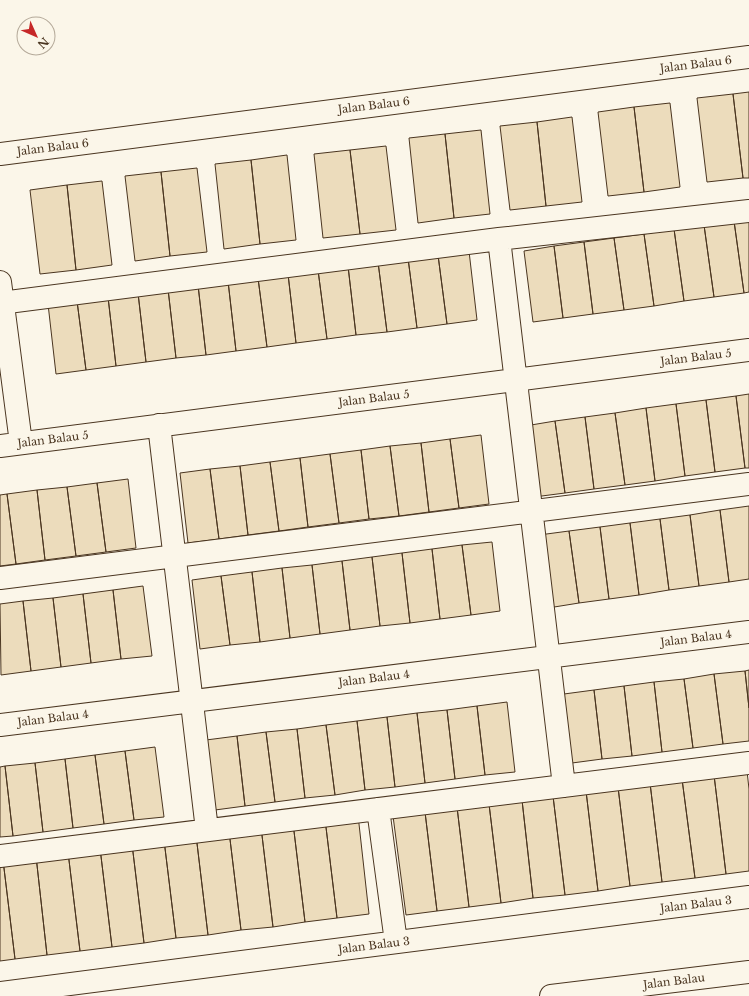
<svg xmlns="http://www.w3.org/2000/svg" width="749" height="996" viewBox="0 0 749 996" font-family="'Libre Baskerville',serif">
	<style>
		.building { fill: #ecdcbc; stroke: #4a3520 }
		.lines { fill: none; stroke-linecap: round; stroke-linejoin: round }
		.minor-casing { stroke: #4a3520; stroke-width: 24 }
		.minor { stroke: #fbf6e9; stroke-width: 22 }
		.labels { text-anchor: middle; dominant-baseline: central; stroke-width: 3; stroke-linejoin: round; paint-order: stroke }
		.street-label { font-size: 11px; fill: #4a3520; stroke: #fbf6e9 }
	</style>
	<rect width="100%" height="100%" fill="#fbf6e9"/>
	<path class="building" d="M 749,92 L 749,178 L 743,178 L 733,94 Z
		M 733,94 L 743,178 L 707,182 L 697,98 Z
		M 670,103 L 680,187 L 644,192 L 634,107 Z
		M 634,107 L 644,192 L 608,196 L 598,112 Z
		M 572,117 L 582,202 L 546,206 L 537,122 Z
		M 537,122 L 546,206 L 510,210 L 500,126 Z
		M 481,130 L 490,214 L 454,218 L 445,134 Z
		M 445,134 L 454,218 L 418,223 L 409,138 Z
		M 386,146 L 396,230 L 360,234 L 350,150 Z
		M 350,150 L 360,234 L 323,238 L 314,154 Z
		M 287,155 L 296,240 L 260,244 L 251,160 Z
		M 251,160 L 260,244 L 224,249 L 215,164 Z
		M 197,168 L 207,252 L 170,256 L 161,172 Z
		M 161,172 L 170,256 L 135,261 L 125,176 Z
		M 102,181 L 112,265 L 76,270 L 67,185 Z
		M 67,185 L 76,270 L 40,274 L 30,190 Z
		M 749,219 L 749,292 L 744,293 L 734,221 Z
		M 734,221 L 744,293 L 714,297 L 704,225 Z
		M 704,225 L 714,297 L 684,301 L 674,229 Z
		M 674,229 L 684,301 L 654,306 L 644,234 Z
		M 644,234 L 654,306 L 624,310 L 614,238 Z
		M 614,238 L 624,310 L 593,314 L 584,242 Z
		M 584,242 L 593,314 L 563,318 L 554,246 Z
		M 554,246 L 563,318 L 533,322 L 524,251 Z
		M 469,251 L 477,320 L 447,324 L 438,255 Z
		M 438,255 L 447,324 L 417,328 L 408,258 Z
		M 408,258 L 417,328 L 387,332 L 378,262 Z
		M 378,262 L 387,332 L 356,335 L 348,266 Z
		M 348,266 L 356,335 L 327,339 L 318,270 Z
		M 318,270 L 327,339 L 296,343 L 288,274 Z
		M 288,274 L 296,343 L 267,347 L 258,278 Z
		M 258,278 L 267,347 L 236,351 L 228,281 Z
		M 228,281 L 236,351 L 206,355 L 198,285 Z
		M 198,285 L 206,355 L 176,358 L 168,289 Z
		M 168,289 L 176,358 L 146,362 L 138,293 Z
		M 138,293 L 146,362 L 116,366 L 108,297 Z
		M 108,297 L 116,366 L 86,370 L 77,301 Z
		M 77,301 L 86,370 L 56,374 L 48,304 Z
		M 749,394 L 749,468 L 745,468 L 736,396 Z
		M 736,396 L 745,468 L 715,472 L 706,400 Z
		M 706,400 L 715,472 L 685,476 L 676,404 Z
		M 676,404 L 685,476 L 655,481 L 646,408 Z
		M 646,408 L 655,481 L 625,485 L 615,413 Z
		M 615,413 L 625,485 L 594,489 L 585,417 Z
		M 585,417 L 594,489 L 565,493 L 555,421 Z
		M 555,421 L 565,493 L 534,497 L 525,426 Z
		M 481,435 L 489,504 L 459,508 L 450,439 Z
		M 450,439 L 459,508 L 429,512 L 421,443 Z
		M 421,443 L 429,512 L 399,516 L 390,446 Z
		M 390,446 L 399,516 L 369,519 L 361,450 Z
		M 361,450 L 369,519 L 339,523 L 330,454 Z
		M 330,454 L 339,523 L 308,527 L 300,458 Z
		M 300,458 L 308,527 L 279,531 L 270,462 Z
		M 270,462 L 279,531 L 248,535 L 240,466 Z
		M 240,466 L 248,535 L 219,539 L 210,469 Z
		M 210,469 L 219,539 L 188,543 L 180,473 Z
		M 128,479 L 136,548 L 106,552 L 97,483 Z
		M 97,483 L 106,552 L 76,556 L 67,487 Z
		M 67,487 L 76,556 L 45,560 L 37,490 Z
		M 37,490 L 45,560 L 16,564 L 7,494 Z
		M 7,494 L 16,564 L 0,566 L 0,495 Z
		M 749,506 L 749,579 L 729,582 L 720,510 Z
		M 720,510 L 729,582 L 699,586 L 690,515 Z
		M 690,515 L 699,586 L 669,590 L 660,519 Z
		M 660,519 L 669,590 L 639,595 L 630,523 Z
		M 630,523 L 639,595 L 609,599 L 600,527 Z
		M 600,527 L 609,599 L 579,603 L 569,531 Z
		M 569,531 L 579,603 L 548,608 L 539,535 Z
		M 492,542 L 500,611 L 471,615 L 462,545 Z
		M 462,545 L 471,615 L 440,619 L 432,549 Z
		M 432,549 L 440,619 L 410,623 L 402,553 Z
		M 402,553 L 410,623 L 380,626 L 372,557 Z
		M 372,557 L 380,626 L 350,630 L 342,561 Z
		M 342,561 L 350,630 L 320,634 L 312,565 Z
		M 312,565 L 320,634 L 290,638 L 282,568 Z
		M 282,568 L 290,638 L 260,642 L 252,572 Z
		M 252,572 L 260,642 L 230,645 L 221,576 Z
		M 221,576 L 230,645 L 200,649 L 192,580 Z
		M 143,586 L 152,656 L 121,659 L 113,590 Z
		M 113,590 L 121,659 L 91,663 L 83,594 Z
		M 83,594 L 91,663 L 61,667 L 53,598 Z
		M 53,598 L 61,667 L 31,671 L 23,601 Z
		M 23,601 L 31,671 L 1,675 L 0,604 Z
		M 749,670 L 749,708 L 745,671 Z
		M 745,671 L 749,708 L 749,741 L 723,744 L 714,674 Z
		M 714,674 L 723,744 L 693,748 L 684,679 Z
		M 684,679 L 693,748 L 662,752 L 654,682 Z
		M 654,682 L 662,752 L 632,756 L 624,686 Z
		M 624,686 L 632,756 L 602,759 L 594,690 Z
		M 594,690 L 602,759 L 572,763 L 564,694 Z
		M 507,702 L 515,772 L 485,775 L 477,706 Z
		M 477,706 L 485,775 L 455,779 L 447,710 Z
		M 447,710 L 455,779 L 425,783 L 417,713 Z
		M 417,713 L 425,783 L 395,787 L 387,717 Z
		M 387,717 L 395,787 L 365,790 L 357,721 Z
		M 357,721 L 365,790 L 335,795 L 326,725 Z
		M 326,725 L 335,795 L 305,798 L 297,729 Z
		M 297,729 L 305,798 L 275,802 L 266,732 Z
		M 266,732 L 275,802 L 245,806 L 237,736 Z
		M 237,736 L 245,806 L 215,810 L 206,740 Z
		M 155,747 L 164,817 L 134,820 L 125,751 Z
		M 125,751 L 134,820 L 104,824 L 95,755 Z
		M 95,755 L 104,824 L 73,828 L 65,759 Z
		M 65,759 L 73,828 L 43,832 L 35,763 Z
		M 35,763 L 43,832 L 13,836 L 5,766 Z
		M 5,766 L 13,836 L 0,837 L 0,767 Z
		M 747,771 L 749,789 L 749,871 L 726,874 L 714,775 Z
		M 714,775 L 726,874 L 695,878 L 682,779 Z
		M 682,779 L 695,878 L 662,882 L 650,783 Z
		M 650,783 L 662,882 L 630,886 L 618,787 Z
		M 618,787 L 630,886 L 598,891 L 586,791 Z
		M 586,791 L 598,891 L 565,895 L 553,796 Z
		M 553,796 L 565,895 L 533,898 L 522,800 Z
		M 522,800 L 533,898 L 501,903 L 489,804 Z
		M 489,804 L 501,903 L 469,907 L 457,807 Z
		M 457,807 L 469,907 L 437,911 L 425,812 Z
		M 425,812 L 437,911 L 406,915 L 393,816 Z
		M 358,815 L 369,914 L 337,918 L 325,819 Z
		M 325,819 L 337,918 L 305,922 L 293,823 Z
		M 293,823 L 305,922 L 273,927 L 261,827 Z
		M 261,827 L 273,927 L 241,930 L 229,831 Z
		M 229,831 L 241,930 L 208,935 L 196,835 Z
		M 196,835 L 208,935 L 176,938 L 164,840 Z
		M 164,840 L 176,938 L 144,943 L 132,844 Z
		M 132,844 L 144,943 L 112,947 L 100,848 Z
		M 100,848 L 112,947 L 80,951 L 68,852 Z
		M 68,852 L 80,951 L 47,955 L 36,856 Z
		M 36,856 L 47,955 L 15,959 L 3,860 Z
		M 0,860 L 3,860 L 15,959 L 0,961 Z"/>
	<g class="lines">
		<g class="minor-casing">
			<path id="minor" d="M 0,154 L 749,57
				M 499,239 L 564,786
				M 0,282 L 21,443
				M 0,303 L 499,239 L 749,211
				M 159,425 L 207,830
				M 0,446 L 749,350
				M 0,578 L 749,484
				M 0,725 L 749,632
				M 378,809 L 396,942
				M 0,856 L 749,763
				M 0,993 L 749,897
				M 551,996 L 749,972"/>
		</g>
		<use href="#minor" class="minor"/>
	</g>
	<g class="labels">
		<g class="street-label">
			<text transform="translate(696 64) rotate(-7)">Jalan Balau 6</text>
			<text transform="translate(374 105) rotate(-7)">Jalan Balau 6</text>
			<text transform="translate(53 147) rotate(-7)">Jalan Balau 6</text>
			<text transform="translate(696 357) rotate(-7)">Jalan Balau 5</text>
			<text transform="translate(374 398) rotate(-7)">Jalan Balau 5</text>
			<text transform="translate(53 439) rotate(-7)">Jalan Balau 5</text>
			<text transform="translate(696 638) rotate(-7)">Jalan Balau 4</text>
			<text transform="translate(374 678) rotate(-7)">Jalan Balau 4</text>
			<text transform="translate(53 718) rotate(-7)">Jalan Balau 4</text>
			<text transform="translate(696 904) rotate(-7)">Jalan Balau 3</text>
			<text transform="translate(374 945) rotate(-7)">Jalan Balau 3</text>
			<text transform="translate(674 981) rotate(-7)">Jalan Balau</text>
		</g>
	</g>
	<g transform="translate(36 36) rotate(135)"><circle r="19" fill="#fbf6e9" stroke="#b4a999"/>
	<path d="M0-3L7 15L0 10L-7 15Z" fill="#c62828"/>
	<text y="-6" font-size="11" font-weight="bold" text-anchor="middle" fill="#4a3520">N</text>
	</g>
</svg>
